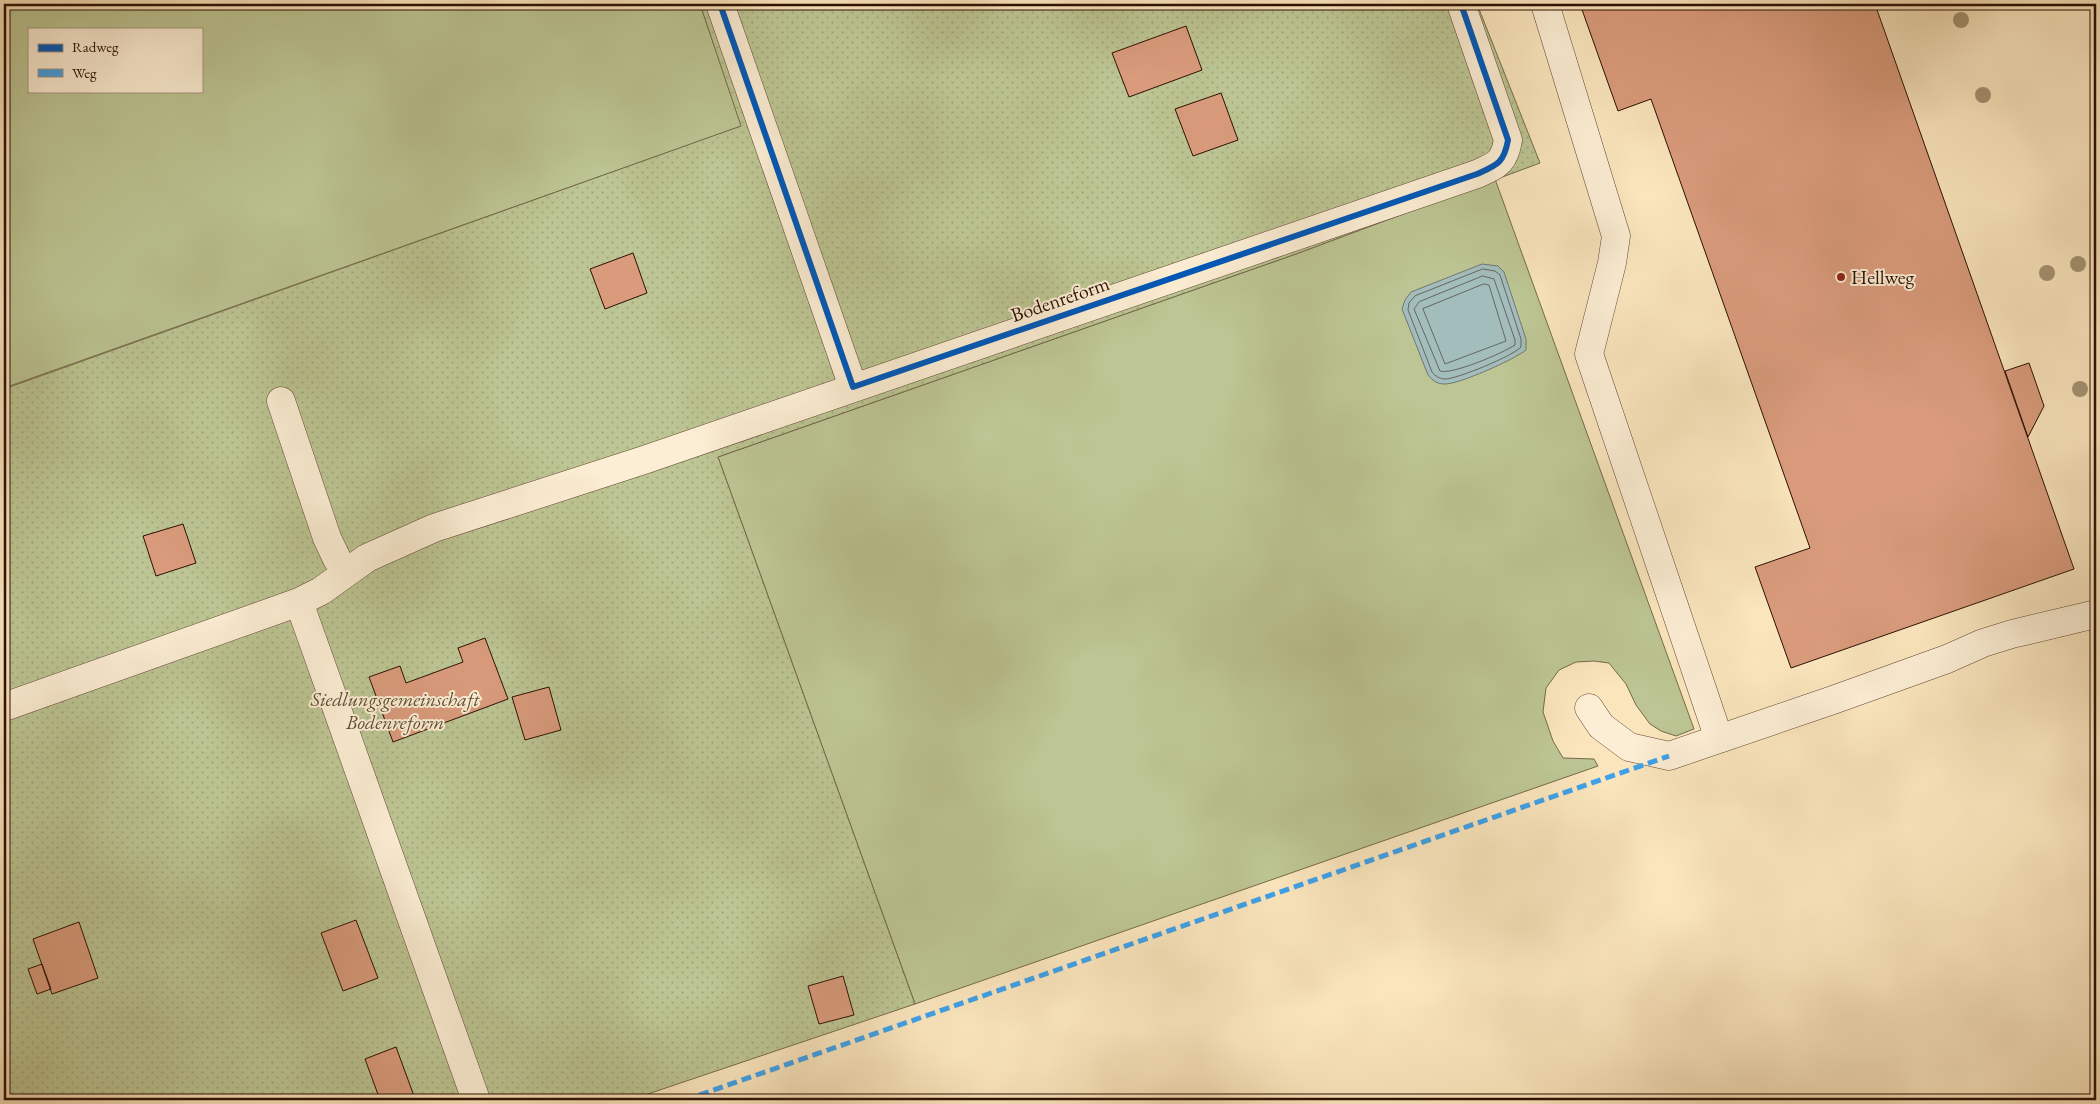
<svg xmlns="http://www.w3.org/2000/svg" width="2100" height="1104" viewBox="0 0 2100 1104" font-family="'EB Garamond',serif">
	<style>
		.grass { fill: #bcc593; stroke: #746a4b; fill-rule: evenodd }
		.garden { fill: url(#garden-dots); stroke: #746a4b }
		.water { fill: #a2bdbb; stroke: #737771 }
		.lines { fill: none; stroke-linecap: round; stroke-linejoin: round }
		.shore { stroke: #67665f; stroke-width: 1 }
		.building { fill: #d99b7c; stroke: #2c0f03 }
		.minor-casing { stroke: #604432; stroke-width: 29 }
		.minor { stroke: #fceed4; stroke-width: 28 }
		.quiet { stroke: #3ea1e9; stroke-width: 5; stroke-dasharray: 10 5; stroke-linecap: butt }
		.cycleway-casing { stroke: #fceed4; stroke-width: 9 }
		.cycleway { stroke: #0057b8; stroke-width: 6 }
		.tree { fill: #a49272 }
		.poi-dot { fill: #8f2418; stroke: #fceed4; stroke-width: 2 }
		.labels { text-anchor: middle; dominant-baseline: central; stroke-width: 4; stroke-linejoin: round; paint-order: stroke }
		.poi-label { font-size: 20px; fill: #2c0f03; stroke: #fceed4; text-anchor: start }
		.street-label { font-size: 20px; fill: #2c0f03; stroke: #fceed4 }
		.park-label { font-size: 20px; font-style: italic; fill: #5e4f35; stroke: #fceed4 }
	</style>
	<defs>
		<pattern id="garden-dots" width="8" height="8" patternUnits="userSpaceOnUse" patternTransform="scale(1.25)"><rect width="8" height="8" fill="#bcc593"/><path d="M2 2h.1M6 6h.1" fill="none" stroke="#a2a87d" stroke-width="1.8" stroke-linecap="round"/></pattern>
	</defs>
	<rect width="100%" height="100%" fill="#fae5bd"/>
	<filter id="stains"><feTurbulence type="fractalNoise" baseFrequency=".004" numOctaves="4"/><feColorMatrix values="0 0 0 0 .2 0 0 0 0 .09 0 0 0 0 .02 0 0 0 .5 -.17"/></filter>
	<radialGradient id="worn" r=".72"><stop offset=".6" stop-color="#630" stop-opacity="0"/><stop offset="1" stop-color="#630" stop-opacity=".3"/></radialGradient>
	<path class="grass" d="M 4,4 L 700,4 L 742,126 L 4,388 ZM 29,29 L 201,29 L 201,91 L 29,91 Z
		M 1495,179 L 1694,729 L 1676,736 L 1661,731 L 1650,724 L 1636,705 L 1626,684 L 1609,663 L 1594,661 L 1576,662 L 1559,670 L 1546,688 L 1543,712 L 1553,741 L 1563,758 L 1594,759 L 1598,766 L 915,1004 L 718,457 L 1296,254 Z"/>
	<path class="garden" d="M 700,4 L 1477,4 L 1540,163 L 1296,254 L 718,457 L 915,1004 L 630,1100 L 4,1100 L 4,389 L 741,126 Z"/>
	<path class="water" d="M 1482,264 L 1498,266 L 1504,272 L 1526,339 L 1526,350 C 1515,359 1458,385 1444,384 C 1437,384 1432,380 1428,375 L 1402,309 L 1405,300 L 1411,292 Z"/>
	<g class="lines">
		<path class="shore" d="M 1483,269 L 1495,271 L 1500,275 L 1521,339 L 1521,347 C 1513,356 1457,379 1445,379 C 1440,379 1435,376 1432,372 L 1408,310 L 1409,303 L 1415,296 Z
			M 1483,276 L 1494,279 L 1515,340 L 1515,345 C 1503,353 1452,375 1440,371 L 1414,309 L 1419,302 Z
			M 1484,284 L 1489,285 L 1506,341 L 1445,364 L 1423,309 Z"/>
	</g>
	<path class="building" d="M 1580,4 L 1875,4 L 2074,569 L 1791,668 L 1755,567 L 1810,548 L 1651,99 L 1618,111 Z
		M 1186,26 L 1202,70 L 1129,97 L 1112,53 Z
		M 1221,93 L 1238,140 L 1193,156 L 1175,109 Z
		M 633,253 L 647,293 L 605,309 L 590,269 Z
		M 2029,363 L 2044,406 L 2028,437 L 2005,371 Z
		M 183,524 L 196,563 L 156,576 L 143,536 Z
		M 485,638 L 508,699 L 393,742 L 369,677 L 400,666 L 406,683 L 463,662 L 458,648 Z
		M 549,687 L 561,730 L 525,740 L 512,697 Z
		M 356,920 L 378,978 L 343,991 L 321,933 Z
		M 79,922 L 98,978 L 52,994 L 33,939 Z
		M 42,964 L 51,989 L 37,994 L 28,969 Z
		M 843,976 L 854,1015 L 819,1024 L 808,986 Z
		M 396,1047 L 414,1096 L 402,1100 L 380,1100 L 365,1059 Z"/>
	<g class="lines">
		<g class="minor-casing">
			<path id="minor" d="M 720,4 L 853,387
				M 1545,4 L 1616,236 L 1612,263 L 1589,354 L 1719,739
				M 281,401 L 327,538 L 337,559 L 346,571
				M 299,602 L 476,1100
				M 4,707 L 299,602 L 321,591 L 367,558 L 434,528 L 644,460 L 1477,174 C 1497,165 1504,163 1508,140 L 1461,4
				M 1589,708 L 1601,726 L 1629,747 L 1669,756 L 1833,700 L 1947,659 L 1983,643 L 2012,634 L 2096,614"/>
		</g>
		<use href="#minor" class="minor"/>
		<path class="quiet" d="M 685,1100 L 1669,756"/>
		<g class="cycleway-casing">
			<path id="cycleway" d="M 720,4 L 853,387 L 1477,174 C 1497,165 1504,163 1508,140 L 1461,4"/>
		</g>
		<use href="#cycleway" class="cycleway"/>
	</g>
	<g class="tree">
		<circle cx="1961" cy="20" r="8"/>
		<circle cx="1983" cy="95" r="8"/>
		<circle cx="2078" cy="264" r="8"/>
		<circle cx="2047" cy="273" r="8"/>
		<circle cx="2080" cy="389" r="8"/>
	</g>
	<circle class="poi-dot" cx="1841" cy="277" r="5"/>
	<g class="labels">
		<g class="poi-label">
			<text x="1851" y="277">Hellweg</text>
		</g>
		<g class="street-label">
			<text transform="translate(1060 299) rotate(-19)">Bodenreform</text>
		</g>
		<g class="park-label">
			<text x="395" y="699">Siedlungsgemeinschaft<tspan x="395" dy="23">Bodenreform</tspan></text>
		</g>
	</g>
	<rect width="2100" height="1104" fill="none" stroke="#fae5bd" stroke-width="20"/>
	<rect x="5" y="5" width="2090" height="1094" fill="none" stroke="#2c0f03" stroke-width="2.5"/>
	<rect x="10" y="10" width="2080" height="1084" fill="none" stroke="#2c0f03"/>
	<rect x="28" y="28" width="175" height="65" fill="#fceed4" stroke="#a99580"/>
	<rect x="38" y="44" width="25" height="8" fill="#0057b8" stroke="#a99580"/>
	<text x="72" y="52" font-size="15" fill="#2c0f03">Radweg</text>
	<rect x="38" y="69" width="25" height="8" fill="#3ea1e9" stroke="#a99580"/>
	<text x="72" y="78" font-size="15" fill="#2c0f03">Weg</text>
	<rect width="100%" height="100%" filter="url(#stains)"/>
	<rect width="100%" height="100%" fill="url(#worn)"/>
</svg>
